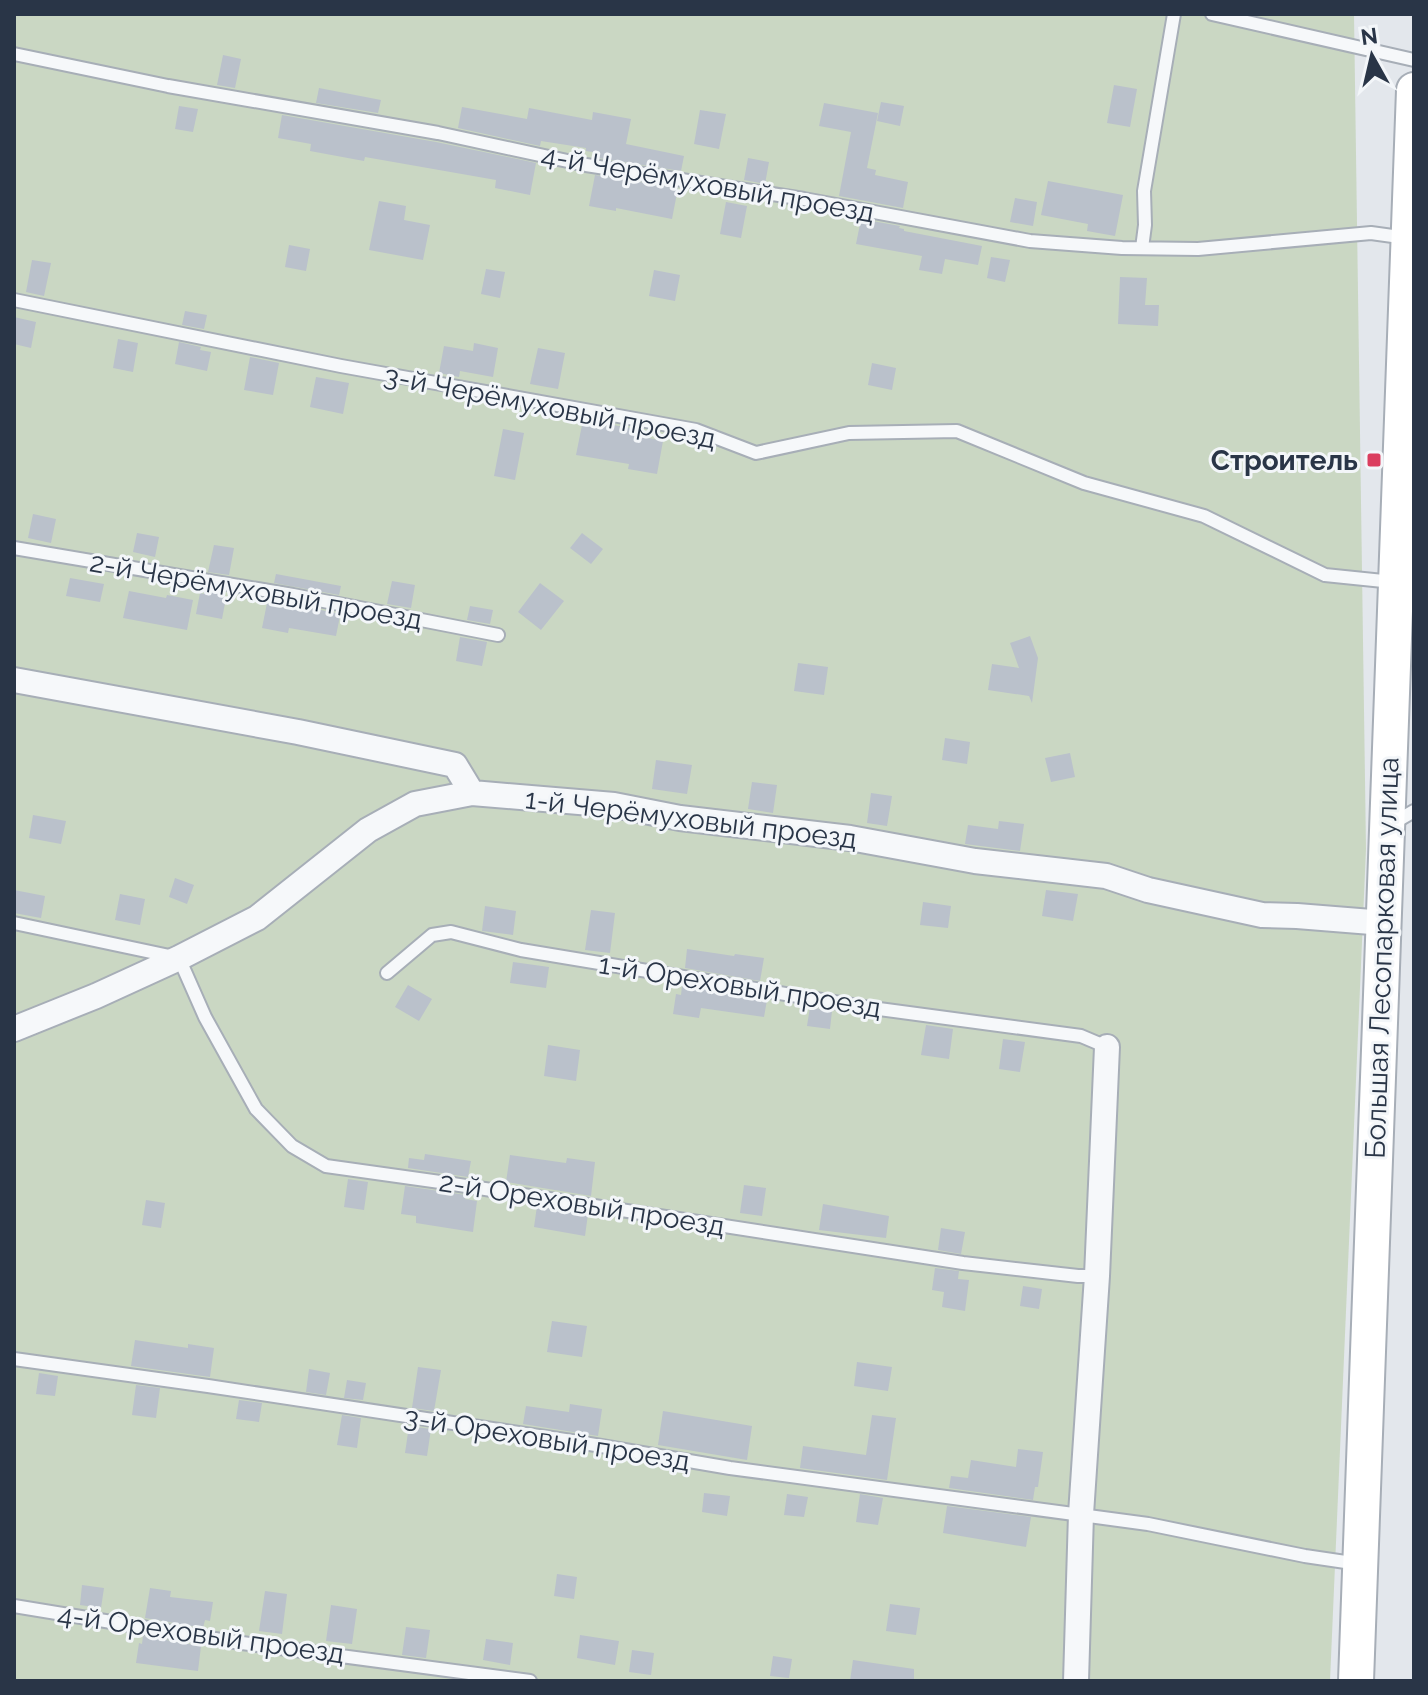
<svg xmlns="http://www.w3.org/2000/svg" width="1428" height="1695" viewBox="0 0 1428 1695" font-family="Raleway,sans-serif">
	<style>
		.green { fill: #cad7c3 }
		.building { fill: #bac1cb }
		.lines { fill: none; stroke-linecap: round; stroke-linejoin: round }
		.service-casing { stroke: #a7aeb7; stroke-width: 16 }
		.minor-casing { stroke: #a7aeb7; stroke-width: 28 }
		.secondary-casing { stroke: #a7aeb7; stroke-width: 38 }
		.service { stroke: #f6f8fa; stroke-width: 12 }
		.minor { stroke: #f6f8fa; stroke-width: 24 }
		.secondary { stroke: #fff; stroke-width: 34 }
		.poi-dot { fill: #db3e5f; stroke: #f3f6f9; stroke-width: 3 }
		.labels { text-anchor: middle; dominant-baseline: central; stroke-width: 6; stroke-linejoin: round; paint-order: stroke }
		.street-label { font-size: 28px; fill: #293547; stroke: #f3f6f9 }
		.poi-label { font-size: 28px; font-weight: bold; fill: #293547; stroke: #f3f6f9; text-anchor: end }
	</style>
	<rect width="100%" height="100%" fill="#e3e7ec"/>
	<path class="green" d="M 14,14 L 1354,14 L 1366,849 L 1330,1681 L 14,1681 Z"/>
	<path class="building" d="M 223,55 L 241,59 L 235,88 L 217,85 Z
		M 1114,85 L 1137,89 L 1130,127 L 1107,123 Z
		M 319,88 L 381,100 L 378,113 L 316,103 Z
		M 881,102 L 904,106 L 900,126 L 877,121 Z
		M 824,103 L 878,113 L 867,168 L 876,170 L 875,175 L 908,182 L 903,208 L 839,196 L 851,132 L 819,126 Z
		M 179,106 L 198,109 L 193,132 L 175,129 Z
		M 462,107 L 527,119 L 529,108 L 592,120 L 593,112 L 631,119 L 626,144 L 684,156 L 681,171 L 598,158 L 599,153 L 586,151 L 586,148 L 541,141 L 540,146 L 458,128 Z
		M 700,110 L 726,114 L 719,149 L 694,144 Z
		M 282,115 L 436,142 L 536,163 L 530,195 L 495,188 L 496,180 L 365,157 L 364,161 L 310,151 L 311,144 L 278,138 Z
		M 748,158 L 769,162 L 765,184 L 744,180 Z
		M 595,175 L 678,188 L 672,219 L 616,208 L 616,211 L 589,206 Z
		M 1048,181 L 1123,195 L 1115,236 L 1087,231 L 1088,224 L 1041,215 Z
		M 1015,198 L 1037,202 L 1033,226 L 1010,222 Z
		M 379,201 L 406,206 L 404,220 L 430,225 L 423,260 L 369,250 Z
		M 726,202 L 747,206 L 741,238 L 720,234 Z
		M 861,219 L 900,226 L 899,228 L 904,229 L 904,231 L 982,246 L 978,265 L 945,259 L 942,274 L 919,270 L 922,256 L 856,244 Z
		M 289,245 L 310,249 L 306,271 L 285,267 Z
		M 991,257 L 1010,260 L 1005,282 L 987,278 Z
		M 32,260 L 51,263 L 44,296 L 26,292 Z
		M 486,269 L 505,272 L 500,298 L 481,294 Z
		M 654,270 L 680,275 L 675,301 L 649,296 Z
		M 1120,277 L 1147,278 L 1145,305 L 1159,305 L 1158,326 L 1118,324 Z
		M 185,311 L 207,315 L 204,329 L 182,325 Z
		M 14,317 L 36,322 L 31,348 L 14,344 Z
		M 118,339 L 138,343 L 133,372 L 113,368 Z
		M 179,342 L 201,347 L 200,350 L 211,352 L 207,371 L 175,364 Z
		M 474,343 L 498,348 L 493,377 L 460,371 L 459,377 L 439,373 L 444,346 L 473,351 Z
		M 538,348 L 565,353 L 558,389 L 530,384 Z
		M 250,357 L 279,363 L 273,395 L 244,390 Z
		M 872,363 L 896,368 L 892,390 L 868,385 Z
		M 316,377 L 349,383 L 343,414 L 310,407 Z
		M 583,420 L 631,428 L 630,434 L 663,441 L 657,474 L 628,469 L 629,464 L 576,455 Z
		M 503,429 L 524,433 L 515,480 L 494,476 Z
		M 33,514 L 56,519 L 51,543 L 28,538 Z
		M 137,533 L 159,537 L 155,557 L 133,552 Z
		M 582,533 L 603,549 L 591,564 L 570,548 Z
		M 214,545 L 234,548 L 229,575 L 208,572 Z
		M 276,574 L 341,586 L 339,595 L 274,583 Z
		M 70,578 L 104,584 L 100,602 L 66,596 Z
		M 392,581 L 415,585 L 411,608 L 387,604 Z
		M 540,583 L 564,601 L 541,630 L 518,612 Z
		M 205,589 L 225,593 L 224,598 L 226,598 L 222,619 L 196,614 L 200,593 L 204,594 Z
		M 129,591 L 166,598 L 167,595 L 193,600 L 187,630 L 123,618 Z
		M 271,600 L 336,613 L 336,615 L 340,616 L 336,636 L 289,628 L 288,633 L 262,628 L 267,603 L 270,604 Z
		M 470,606 L 493,610 L 490,624 L 467,620 Z
		M 1030,636 L 1038,658 L 1032,703 L 1029,696 L 988,690 L 992,664 L 1019,668 L 1010,643 Z
		M 460,637 L 487,642 L 482,666 L 456,661 Z
		M 798,663 L 828,667 L 824,695 L 794,691 Z
		M 945,738 L 970,742 L 967,764 L 942,760 Z
		M 1070,753 L 1075,777 L 1051,782 L 1045,758 Z
		M 656,760 L 692,765 L 687,794 L 652,789 Z
		M 752,782 L 777,785 L 773,813 L 748,809 Z
		M 871,793 L 892,796 L 887,826 L 867,823 Z
		M 33,815 L 66,821 L 61,844 L 29,838 Z
		M 999,821 L 1024,824 L 1020,851 L 965,844 L 968,825 L 998,829 Z
		M 175,878 L 194,885 L 187,904 L 169,897 Z
		M 14,890 L 45,896 L 41,918 L 14,913 Z
		M 1046,890 L 1078,894 L 1073,921 L 1042,916 Z
		M 120,894 L 145,899 L 140,925 L 115,920 Z
		M 923,902 L 951,906 L 948,928 L 920,925 Z
		M 485,906 L 516,911 L 513,935 L 482,931 Z
		M 591,910 L 615,913 L 610,953 L 585,950 Z
		M 687,949 L 734,956 L 735,954 L 764,958 L 760,981 L 685,968 Z
		M 513,962 L 549,967 L 546,988 L 510,983 Z
		M 408,985 L 432,999 L 419,1021 L 395,1007 Z
		M 682,986 L 767,1000 L 764,1017 L 701,1008 L 699,1018 L 673,1014 L 676,994 L 681,995 Z
		M 810,1007 L 832,1011 L 830,1029 L 807,1026 Z
		M 926,1025 L 953,1029 L 949,1059 L 921,1055 Z
		M 1003,1039 L 1025,1042 L 1020,1072 L 999,1069 Z
		M 548,1045 L 580,1050 L 576,1081 L 544,1076 Z
		M 425,1154 L 471,1161 L 468,1177 L 408,1168 L 409,1158 L 424,1160 Z
		M 510,1155 L 566,1163 L 567,1158 L 595,1162 L 591,1196 L 506,1182 Z
		M 348,1179 L 368,1182 L 364,1210 L 344,1207 Z
		M 744,1185 L 766,1188 L 762,1216 L 740,1213 Z
		M 405,1186 L 466,1195 L 465,1199 L 477,1201 L 473,1232 L 416,1223 L 416,1216 L 401,1214 Z
		M 146,1200 L 165,1203 L 161,1228 L 142,1225 Z
		M 823,1204 L 889,1216 L 886,1238 L 819,1230 Z
		M 537,1206 L 588,1214 L 585,1236 L 534,1227 Z
		M 941,1228 L 965,1232 L 961,1254 L 938,1250 Z
		M 935,1268 L 959,1271 L 958,1279 L 969,1280 L 965,1311 L 942,1307 L 944,1292 L 932,1290 Z
		M 1023,1286 L 1042,1289 L 1039,1309 L 1020,1306 Z
		M 552,1321 L 587,1326 L 582,1357 L 547,1352 Z
		M 135,1340 L 188,1348 L 188,1344 L 214,1348 L 210,1377 L 131,1366 Z
		M 857,1362 L 892,1367 L 888,1391 L 854,1386 Z
		M 418,1367 L 441,1370 L 434,1411 L 412,1408 Z
		M 309,1369 L 330,1373 L 326,1395 L 306,1392 Z
		M 39,1373 L 58,1376 L 55,1396 L 36,1394 Z
		M 347,1380 L 366,1383 L 363,1400 L 344,1398 Z
		M 136,1385 L 160,1388 L 156,1418 L 132,1415 Z
		M 239,1400 L 262,1403 L 259,1422 L 236,1419 Z
		M 570,1404 L 602,1409 L 598,1436 L 523,1424 L 526,1406 L 569,1412 Z
		M 663,1411 L 752,1426 L 747,1460 L 658,1445 Z
		M 342,1415 L 361,1418 L 357,1448 L 337,1445 Z
		M 872,1415 L 896,1418 L 887,1480 L 800,1468 L 803,1446 L 866,1455 Z
		M 409,1426 L 431,1429 L 427,1456 L 405,1453 Z
		M 1018,1449 L 1043,1452 L 1038,1487 L 1035,1487 L 1033,1500 L 949,1488 L 951,1476 L 968,1478 L 971,1460 L 1016,1467 Z
		M 704,1493 L 730,1496 L 727,1516 L 702,1512 Z
		M 787,1494 L 808,1497 L 804,1517 L 784,1515 Z
		M 860,1494 L 883,1498 L 878,1525 L 856,1522 Z
		M 947,1506 L 1031,1517 L 1026,1547 L 943,1533 Z
		M 557,1574 L 577,1577 L 574,1599 L 554,1596 Z
		M 82,1585 L 104,1588 L 101,1608 L 80,1605 Z
		M 150,1588 L 171,1591 L 170,1597 L 213,1602 L 210,1621 L 205,1620 L 203,1628 L 145,1618 Z
		M 265,1591 L 287,1594 L 282,1634 L 259,1631 Z
		M 890,1604 L 920,1608 L 916,1635 L 886,1631 Z
		M 331,1605 L 357,1609 L 352,1644 L 326,1641 Z
		M 406,1627 L 430,1630 L 426,1658 L 402,1655 Z
		M 580,1635 L 619,1641 L 615,1665 L 577,1658 Z
		M 143,1636 L 201,1646 L 198,1671 L 136,1663 L 139,1643 L 142,1644 Z
		M 486,1639 L 513,1643 L 510,1665 L 483,1660 Z
		M 632,1650 L 654,1653 L 651,1675 L 629,1672 Z
		M 773,1656 L 792,1659 L 789,1678 L 770,1676 Z
		M 853,1660 L 914,1669 L 914,1681 L 850,1681 Z"/>
	<g class="lines">
		<g class="service-casing">
			<path id="service" d="M 1212,14 L 1414,60
				M 14,54 L 168,86 L 438,133 L 586,165 L 804,199 L 1030,241 L 1122,248 L 1198,249 L 1371,233 L 1407,238
				M 1142,248 L 1145,225 L 1144,191 L 1174,14
				M 14,300 L 341,366 L 696,430 L 756,453 L 849,433 L 957,431 L 1084,483 L 1204,516 L 1325,575 L 1393,582
				M 14,548 L 293,595 L 498,635
				M 1390,825 L 1414,811
				M 14,923 L 179,958 L 205,1017 L 256,1109 L 292,1146 L 326,1166 L 440,1182 L 963,1263 L 1078,1276 L 1097,1276
				M 387,973 L 432,935 L 451,932 L 521,950 L 864,1007 L 1081,1036 L 1107,1047
				M 14,1359 L 208,1386 L 572,1441 L 730,1468 L 1148,1524 L 1305,1556 L 1359,1564
				M 14,1606 L 227,1641 L 530,1681"/>
		</g>
		<g class="minor-casing">
			<path id="minor" d="M 14,680 L 298,732 L 455,765 L 472,793 L 614,805 L 680,818 L 850,838 L 975,861 L 1106,876 L 1148,890 L 1262,915 L 1297,916 L 1384,923
				M 14,1029 L 96,996 L 179,958 L 257,918 L 368,830 L 415,804 L 472,793
				M 1076,1681 L 1081,1514 L 1097,1276 L 1107,1047"/>
		</g>
		<g class="secondary-casing">
			<path id="secondary" d="M 1356,1681 L 1414,90"/>
		</g>
		<use href="#service" class="service"/>
		<use href="#minor" class="minor"/>
		<use href="#secondary" class="secondary"/>
	</g>
	<rect class="poi-dot" x="1366" y="452" width="16" height="16" rx="4"/>
	<g class="labels">
		<g class="street-label">
			<text transform="translate(708 184) rotate(10)">4-й Черёмуховый проезд</text>
			<text transform="translate(550 407) rotate(11)">3-й Черёмуховый проезд</text>
			<text transform="translate(256 591) rotate(10)">2-й Черёмуховый проезд</text>
			<text transform="translate(691 819) rotate(7)">1-й Черёмуховый проезд</text>
			<text transform="translate(1382 958) rotate(-88)">Большая Лесопарковая улица</text>
			<text transform="translate(740 986) rotate(9)">1-й Ореховый проезд</text>
			<text transform="translate(582 1204) rotate(9)">2-й Ореховый проезд</text>
			<text transform="translate(547 1439) rotate(9)">3-й Ореховый проезд</text>
			<text transform="translate(201 1634) rotate(8)">4-й Ореховый проезд</text>
		</g>
		<g class="poi-label">
			<text x="1358" y="460">Строитель</text>
		</g>
	</g>
	<rect width="1428" height="1695" fill="none" stroke="#293547" stroke-width="32"/>
	<g transform="translate(1372 56) rotate(352)" stroke="#f3f6f9" stroke-width="6" paint-order="stroke">
	<path d="M0-6L14 30L0 20L-14 30Z" fill="#293547"/>
	<text y="-12" font-size="22" font-weight="bold" text-anchor="middle" fill="#293547">N</text>
	</g>
</svg>
